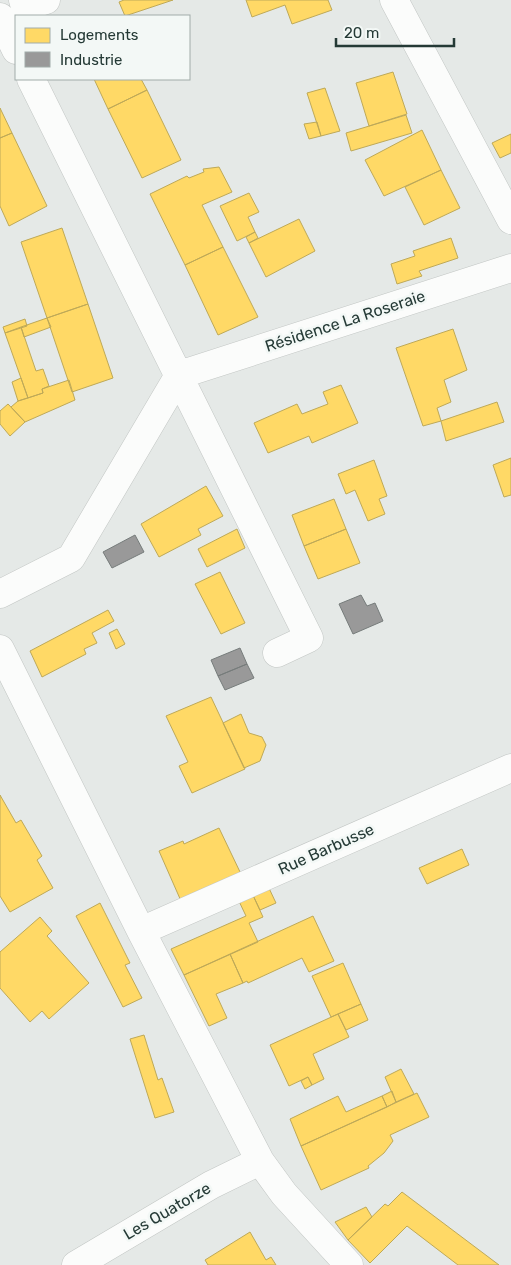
<svg xmlns="http://www.w3.org/2000/svg" width="511" height="1265" viewBox="0 0 511 1265" font-family="Rubik,sans-serif">
	<style>
		.homes { fill: #ffd966; stroke: #bea958 }
		.industry { fill: #999; stroke: #767c7b }
		.lines { fill: none; stroke-linecap: round; stroke-linejoin: round }
		.minor-casing { stroke: #c2c6c4; stroke-width: 29 }
		.minor { stroke: #fbfcfb; stroke-width: 28 }
		.labels { text-anchor: middle; dominant-baseline: central; stroke-width: 5; stroke-linejoin: round; paint-order: stroke }
		.street-label { font-size: 16px; fill: #253a36; stroke: #f3f8f6 }
	</style>
	<rect width="100%" height="100%" fill="#e5e9e7"/>
	<path class="homes" d="M 124,0 L 173,0 L 125,16 L 119,2 Z
		M 246,0 L 328,0 L 332,10 L 292,24 L 285,5 L 252,17 Z
		M 393,72 L 407,114 L 369,126 L 356,83 Z
		M 94,79 L 141,79 L 147,90 L 108,109 Z
		M 325,88 L 340,131 L 321,136 L 307,93 Z
		M 147,90 L 181,160 L 142,178 L 108,109 Z
		M 0,108 L 12,133 L 0,138 Z
		M 406,115 L 412,133 L 351,151 L 346,133 Z
		M 317,122 L 321,136 L 309,139 L 304,124 Z
		M 422,130 L 441,170 L 384,196 L 365,160 Z
		M 12,133 L 47,206 L 9,226 L 0,206 L 0,138 Z
		M 511,134 L 511,153 L 500,158 L 492,143 Z
		M 219,167 L 232,192 L 202,205 L 223,247 L 185,265 L 150,194 L 187,176 L 189,178 L 204,172 L 203,169 Z
		M 441,170 L 460,208 L 424,225 L 405,187 Z
		M 249,193 L 259,212 L 248,217 L 255,232 L 237,241 L 220,206 Z
		M 299,219 L 315,251 L 266,277 L 249,243 Z
		M 62,228 L 88,304 L 47,318 L 21,242 Z
		M 255,232 L 258,238 L 249,243 L 246,237 Z
		M 451,238 L 458,258 L 419,271 L 422,276 L 397,284 L 391,264 L 415,256 L 413,251 Z
		M 223,247 L 258,317 L 218,335 L 185,265 Z
		M 88,304 L 113,378 L 72,392 L 47,318 Z
		M 47,318 L 51,327 L 24,337 L 21,327 Z
		M 25,319 L 27,326 L 5,333 L 3,327 Z
		M 21,327 L 36,371 L 43,369 L 49,386 L 42,389 L 43,393 L 28,398 L 5,333 Z
		M 453,329 L 467,370 L 444,380 L 451,402 L 437,408 L 441,421 L 423,426 L 396,348 Z
		M 21,378 L 28,398 L 18,401 L 12,382 Z
		M 69,380 L 75,400 L 25,422 L 11,407 L 18,401 L 43,393 L 42,389 Z
		M 341,385 L 358,423 L 312,443 L 309,436 L 268,453 L 254,423 L 297,404 L 302,414 L 328,404 L 323,392 Z
		M 497,402 L 504,422 L 446,441 L 441,421 Z
		M 8,404 L 25,422 L 10,436 L 0,424 L 0,411 Z
		M 511,458 L 511,495 L 504,497 L 493,465 Z
		M 374,460 L 387,496 L 379,499 L 385,514 L 368,521 L 355,490 L 346,494 L 338,474 Z
		M 206,486 L 223,516 L 198,529 L 201,535 L 159,557 L 141,524 Z
		M 334,499 L 346,529 L 304,546 L 292,515 Z
		M 237,529 L 245,548 L 207,567 L 198,549 Z
		M 346,529 L 360,563 L 318,579 L 304,546 Z
		M 220,572 L 245,623 L 221,634 L 195,584 Z
		M 108,610 L 114,621 L 92,633 L 97,643 L 84,649 L 86,654 L 42,677 L 30,651 Z
		M 117,629 L 125,644 L 116,649 L 109,633 Z
		M 211,697 L 245,769 L 192,793 L 179,766 L 188,762 L 166,716 Z
		M 241,714 L 249,733 L 262,737 L 266,745 L 260,761 L 244,768 L 223,723 Z
		M 0,795 L 16,823 L 21,820 L 42,856 L 37,860 L 53,888 L 10,912 L 0,896 Z
		M 219,828 L 241,874 L 181,901 L 159,851 L 183,841 L 184,844 Z
		M 462,849 L 469,865 L 427,884 L 419,868 Z
		M 267,884 L 276,903 L 260,910 L 251,891 Z
		M 251,891 L 263,917 L 249,923 L 258,942 L 184,975 L 171,949 L 246,916 L 237,897 Z
		M 100,903 L 130,963 L 125,965 L 142,998 L 123,1007 L 76,916 Z
		M 313,916 L 334,961 L 309,972 L 302,958 L 248,983 L 247,981 L 243,983 L 230,954 Z
		M 40,917 L 52,931 L 47,936 L 89,983 L 49,1019 L 42,1011 L 30,1022 L 0,988 L 0,952 Z
		M 230,954 L 243,983 L 216,994 L 227,1018 L 209,1026 L 184,975 Z
		M 343,963 L 361,1004 L 331,1017 L 312,976 Z
		M 361,1004 L 368,1020 L 346,1030 L 338,1014 Z
		M 338,1014 L 349,1037 L 313,1054 L 324,1079 L 312,1085 L 308,1077 L 289,1086 L 270,1045 Z
		M 144,1035 L 158,1080 L 162,1078 L 174,1112 L 155,1118 L 130,1039 Z
		M 401,1069 L 414,1094 L 396,1102 L 385,1077 Z
		M 308,1077 L 312,1085 L 305,1089 L 301,1081 Z
		M 392,1091 L 396,1102 L 387,1107 L 382,1096 Z
		M 417,1093 L 429,1117 L 390,1135 L 393,1141 L 384,1153 L 368,1166 L 369,1168 L 321,1190 L 301,1146 Z
		M 338,1096 L 346,1112 L 382,1096 L 387,1107 L 301,1146 L 290,1119 Z
		M 402,1192 L 499,1265 L 458,1265 L 407,1226 L 370,1263 L 348,1240 L 385,1204 L 388,1206 Z
		M 366,1207 L 372,1217 L 348,1240 L 335,1222 Z
		M 250,1232 L 266,1260 L 271,1257 L 276,1265 L 208,1265 L 205,1260 Z"/>
	<path class="industry" d="M 135,535 L 144,552 L 112,568 L 103,552 Z
		M 361,595 L 367,606 L 375,603 L 383,621 L 353,634 L 339,604 Z
		M 240,648 L 247,664 L 218,676 L 211,660 Z
		M 247,664 L 254,678 L 225,690 L 218,676 Z"/>
	<g class="lines">
		<g class="minor-casing">
			<path id="minor" d="M 23,0 L 25,7 L 46,0
				M 394,0 L 511,220
				M 0,17 L 16,50
				M 31,79 L 309,638 L 277,653
				M 0,594 L 71,558 L 179,375 L 511,268
				M 0,649 L 141,931 L 260,1161 L 284,1194 L 349,1265
				M 141,931 L 511,768
				M 76,1265 L 211,1185 L 260,1161"/>
		</g>
		<use href="#minor" class="minor"/>
	</g>
	<g class="labels">
		<g class="street-label">
			<text transform="translate(345 321) rotate(-18)">Résidence La Roseraie</text>
			<text transform="translate(326 849) rotate(-24)">Rue Barbusse</text>
			<text transform="translate(167 1211) rotate(-30)">Les Quatorze</text>
		</g>
	</g>
	<rect x="15" y="15" width="175" height="65" fill="#f3f8f6" stroke="#a1aca9"/>
	<rect x="25" y="28" width="25" height="15" fill="#ffd966" stroke="#a1aca9"/>
	<text x="60" y="40" font-size="15" fill="#253a36">Logements</text>
	<rect x="25" y="52" width="25" height="15" fill="#999999" stroke="#a1aca9"/>
	<text x="60" y="65" font-size="15" fill="#253a36">Industrie</text>
	<path d="M336 38v8h118v-8" fill="none" stroke="#253a36" stroke-width="2.5"/>
	<text x="344" y="38" font-size="15" fill="#253a36" stroke="#f3f8f6" stroke-width="4" paint-order="stroke">20 m</text>
</svg>
